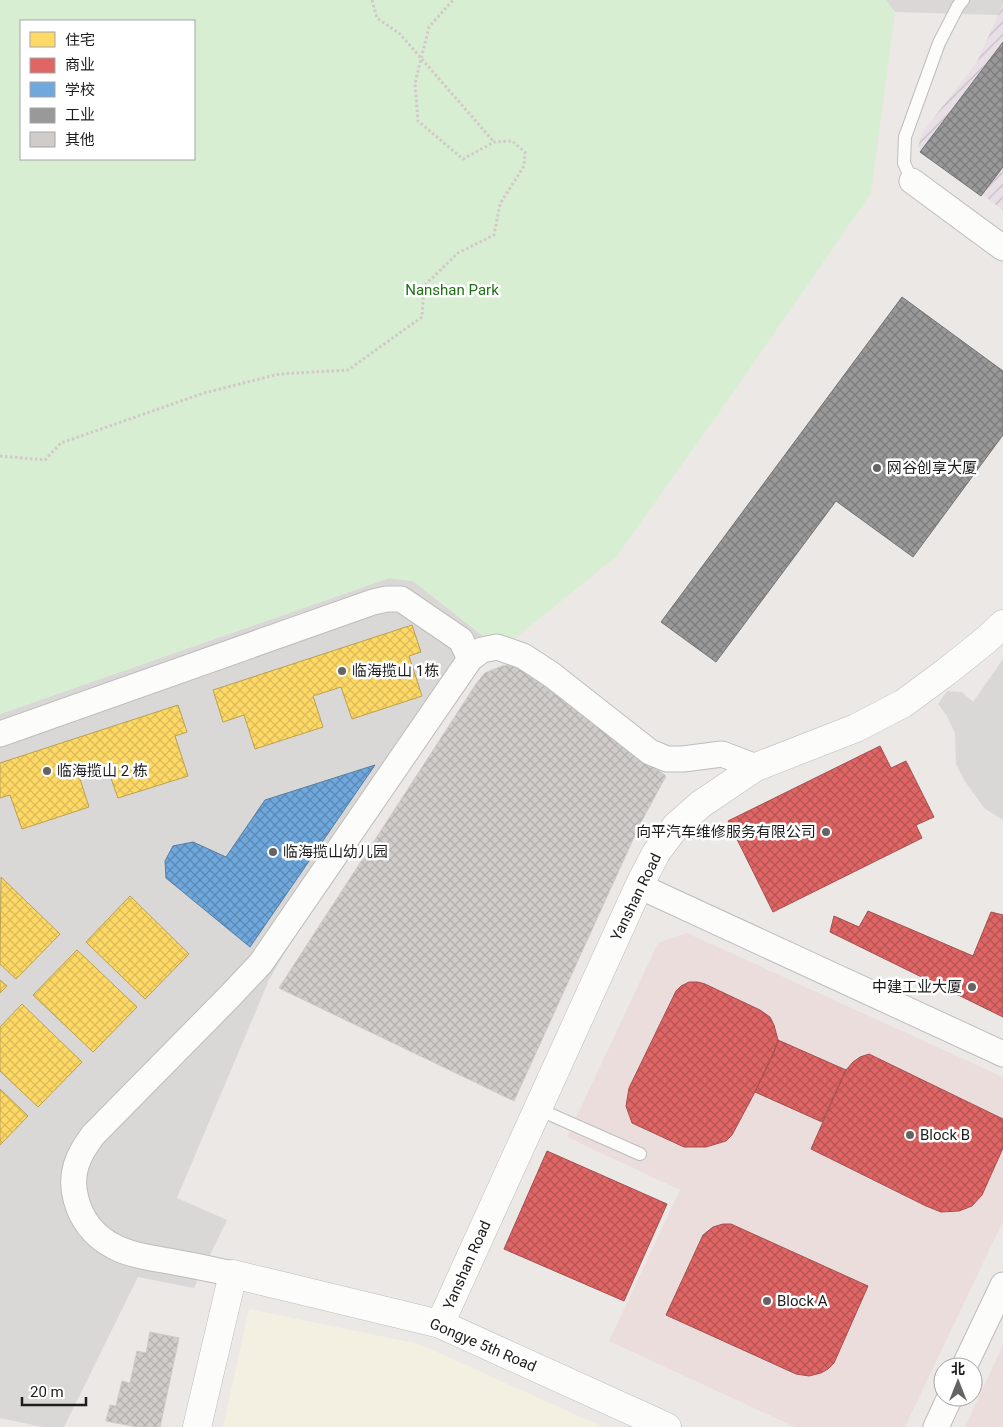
<svg xmlns="http://www.w3.org/2000/svg" width="1003" height="1427" viewBox="0 0 1003 1427" font-family="Roboto,'Noto Sans SC',sans-serif">
	<style>
		.residential { fill: #dad8d7 }
		.commercial { fill: #ecdddd }
		.industrial { fill: url(#industrial-furrows) }
		.education { fill: #f4f0e1 }
		.park { fill: #d8eed3; fill-rule: evenodd }
		.homes { fill: url(#homes-cross-hatch); stroke: #bba150 }
		.shops { fill: url(#shops-cross-hatch); stroke: #a65050 }
		.schools { fill: url(#schools-cross-hatch); stroke: #567ea3 }
		.industry { fill: url(#industry-cross-hatch); stroke: #747474 }
		.building { fill: url(#building-cross-hatch); stroke: #cec9c7 }
		.lines { fill: none; stroke-linecap: round; stroke-linejoin: round }
		.service-casing { stroke: #bebdbc; stroke-width: 14 }
		.minor-casing { stroke: #bebdbc; stroke-width: 27 }
		.tertiary-casing { stroke: #bebdbc; stroke-width: 29 }
		.path { stroke: #d4c7c7; stroke-width: 3; stroke-dasharray: 2.5 2.5; stroke-linecap: butt }
		.service { stroke: #fcfcfb; stroke-width: 12 }
		.minor { stroke: #fcfcfb; stroke-width: 25 }
		.tertiary { stroke: #fcfcfb; stroke-width: 28 }
		.poi-dot { fill: #656463; stroke: #fff; stroke-width: 2 }
		.labels { text-anchor: middle; dominant-baseline: central; stroke-width: 5; stroke-linejoin: round; paint-order: stroke }
		.park-label { font-size: 15px; fill: #1e6f16; stroke: #fff }
		.poi-label { font-size: 15px; fill: #1d1d1d; stroke: #fff; text-anchor: start }
		.street-label { font-size: 15px; fill: #1d1d1d; stroke: #fff }
	</style>
	<defs>
		<pattern id="industrial-furrows" width="10" height="10" patternUnits="userSpaceOnUse" patternTransform="scale(1.25)"><rect width="10" height="10" fill="#e8dee5"/><path d="M-1 1l2-2M0 10L10 0M9 11l2-2" fill="none" stroke="#c7bec4"/></pattern>
		<pattern id="homes-cross-hatch" width="8" height="8" patternUnits="userSpaceOnUse" patternTransform="scale(1.25)"><rect width="8" height="8" fill="#ffd966"/><path d="M0 0l8 8M0 8l8-8" fill="none" stroke="#daba58"/></pattern>
		<pattern id="shops-cross-hatch" width="8" height="8" patternUnits="userSpaceOnUse" patternTransform="scale(1.25)"><rect width="8" height="8" fill="#e06666"/><path d="M0 0l8 8M0 8l8-8" fill="none" stroke="#b55353"/></pattern>
		<pattern id="schools-cross-hatch" width="8" height="8" patternUnits="userSpaceOnUse" patternTransform="scale(1.25)"><rect width="8" height="8" fill="#6fa8dc"/><path d="M0 0l8 8M0 8l8-8" fill="none" stroke="#5b88b2"/></pattern>
		<pattern id="industry-cross-hatch" width="8" height="8" patternUnits="userSpaceOnUse" patternTransform="scale(1.25)"><rect width="8" height="8" fill="#999"/><path d="M0 0l8 8M0 8l8-8" fill="none" stroke="#7c7c7c"/></pattern>
		<pattern id="building-cross-hatch" width="8" height="8" patternUnits="userSpaceOnUse" patternTransform="scale(1.25)"><rect width="8" height="8" fill="#d0ccca"/><path d="M0 0l8 8M0 8l8-8" fill="none" stroke="#b2afad"/></pattern>
	</defs>
	<rect width="100%" height="100%" fill="#ebe8e5"/>
	<path class="residential" d="M 886,0 L 1003,0 L 1003,4 L 998,15 L 895,12 Z
		M 389,578 L 413,581 L 497,647 L 498,652 L 462,684 L 316,898 L 269,980 L 177,1198 L 227,1220 L 194,1288 L 138,1277 L 64,1427 L 43,1427 L 0,1418 L 0,714 Z
		M 1003,659 L 1003,820 L 984,808 L 964,780 L 956,764 L 955,733 L 947,716 L 938,704 L 947,691 L 962,692 L 973,702 Z"/>
	<path class="commercial" d="M 687,933 L 1003,1077 L 1003,1221 L 905,1427 L 795,1427 L 609,1341 L 680,1190 L 567,1137 L 658,943 Z
		M 1003,1345 L 1003,1427 L 965,1427 Z"/>
	<path class="industrial" d="M 1003,4 L 1003,210 L 918,147 L 922,133 L 977,62 Z"/>
	<path class="education" d="M 249,1309 L 419,1344 L 603,1427 L 223,1427 Z"/>
	<path class="park" d="M 0,0 L 886,0 L 895,12 L 871,193 L 739,384 L 617,556 L 498,652 L 497,646 L 413,581 L 389,578 L 0,714 ZM 21,21 L 194,21 L 194,159 L 21,159 Z"/>
	<path class="homes" d="M 412,625 L 421,652 L 409,656 L 422,696 L 352,719 L 341,687 L 313,696 L 323,727 L 255,749 L 244,715 L 223,722 L 213,690 Z
		M 178,705 L 187,732 L 175,736 L 188,776 L 118,798 L 107,767 L 79,776 L 89,807 L 22,829 L 10,795 L 0,798 L 0,763 Z
		M 1,877 L 60,934 L 16,979 L 0,964 Z
		M 130,896 L 189,954 L 145,999 L 86,942 Z
		M 77,950 L 137,1007 L 93,1052 L 33,995 Z
		M 0,980 L 7,986 L 0,993 Z
		M 22,1004 L 82,1062 L 38,1107 L 0,1071 L 0,1027 Z
		M 0,1089 L 28,1116 L 0,1145 Z"/>
	<path class="shops" d="M 880,746 L 891,768 L 906,761 L 934,817 L 916,825 L 922,838 L 773,912 L 728,821 Z
		M 868,911 L 973,956 L 991,912 L 1003,915 L 1003,1017 L 830,932 L 834,916 L 859,927 Z
		M 689,982 L 698,982 L 705,984 L 760,1010 L 770,1017 L 774,1025 L 778,1040 L 774,1052 L 755,1092 L 732,1135 L 726,1141 L 706,1147 L 684,1147 L 632,1123 L 626,1106 L 629,1088 L 676,991 L 681,986 Z
		M 778,1040 L 846,1070 L 822,1122 L 755,1092 L 774,1052 Z
		M 869,1054 L 1003,1119 L 1003,1148 L 982,1195 L 972,1206 L 959,1211 L 941,1212 L 926,1206 L 811,1149 L 846,1070 L 853,1062 L 860,1057 Z
		M 547,1151 L 667,1204 L 624,1301 L 504,1249 Z
		M 723,1224 L 731,1224 L 868,1286 L 834,1363 L 828,1369 L 821,1373 L 809,1376 L 796,1374 L 666,1315 L 703,1235 L 713,1227 Z"/>
	<path class="schools" d="M 375,765 L 250,947 L 166,878 L 165,861 L 173,846 L 193,842 L 226,857 L 265,800 Z"/>
	<path class="industry" d="M 1003,42 L 1003,167 L 981,196 L 920,152 Z
		M 902,297 L 1003,371 L 1003,435 L 913,557 L 836,501 L 716,662 L 661,622 Z"/>
	<path class="building" d="M 514,664 L 666,776 L 640,824 L 514,1101 L 279,988 L 476,684 L 485,673 L 502,666 Z
		M 150,1332 L 179,1338 L 160,1427 L 137,1427 L 106,1421 L 110,1405 L 116,1406 L 122,1381 L 130,1383 L 137,1351 L 146,1353 Z"/>
	<g class="lines">
		<g class="service-casing">
			<path id="service" d="M 912,181 L 904,163 L 905,137 L 939,43 L 958,6 L 963,0
				M 538,1109 L 640,1154"/>
		</g>
		<g class="minor-casing">
			<path id="minor" d="M 912,181 L 1003,248
				M 470,659 L 482,650 L 497,647 L 523,656 L 552,675 L 650,752 L 667,759 L 683,759 L 722,754 L 756,767
				M 0,734 L 373,602 L 387,599 L 401,599 L 461,640 L 470,659 L 261,963 L 230,996 L 93,1135 C 78,1155 69,1174 76,1199 C 81,1219 94,1236 113,1246 C 129,1255 151,1258 169,1261 C 190,1265 211,1269 233,1274
				M 639,886 L 1003,1054
				M 964,1367 L 1003,1285
				M 936,1427 L 950,1397"/>
		</g>
		<g class="tertiary-casing">
			<path id="tertiary" d="M 440,1324 L 639,886 L 656,853 L 676,826 L 701,804 L 756,767 L 856,728 L 904,703 L 946,672 L 986,640 L 1003,624
				M 197,1427 L 233,1274 L 440,1324 L 667,1427"/>
		</g>
		<path class="path" d="M 372,0 L 377,18 L 400,34 L 494,142
			M 0,456 L 45,460 L 61,443 L 204,393 L 279,374 L 348,370 L 422,317 L 424,286 L 458,253 L 494,235 L 500,204 L 524,166 L 525,152 L 512,141 L 494,142 L 463,159 L 418,121 L 415,83 L 429,27 L 453,0"/>
		<use href="#service" class="service"/>
		<use href="#minor" class="minor"/>
		<use href="#tertiary" class="tertiary"/>
	</g>
	<g class="poi-dot">
		<circle cx="877" cy="468" r="5"/>
		<circle cx="342" cy="671" r="5"/>
		<circle cx="47" cy="771" r="5"/>
		<circle cx="826" cy="832" r="5"/>
		<circle cx="273" cy="852" r="5"/>
		<circle cx="972" cy="987" r="5"/>
		<circle cx="910" cy="1135" r="5"/>
		<circle cx="767" cy="1301" r="5"/>
	</g>
	<g class="labels">
		<g class="park-label">
			<text x="452" y="290">Nanshan Park</text>
		</g>
		<g class="poi-label">
			<text x="887" y="468">网谷创享大厦</text>
			<text x="352" y="671">临海揽山 1栋</text>
			<text x="57" y="771">临海揽山 2 栋</text>
			<text x="816" y="832" text-anchor="end">向平汽车维修服务有限公司</text>
			<text x="283" y="852">临海揽山幼儿园</text>
			<text x="962" y="987" text-anchor="end">中建工业大厦</text>
			<text x="920" y="1135">Block B</text>
			<text x="777" y="1301">Block A</text>
		</g>
		<g class="street-label">
			<text transform="translate(636 897) rotate(-64)">Yanshan Road</text>
			<text transform="translate(467 1265) rotate(-66)">Yanshan Road</text>
			<text transform="translate(483 1345) rotate(23)">Gongye 5th Road</text>
		</g>
	</g>
	<rect x="20" y="20" width="175" height="140" fill="#ffffff" stroke="#a5a5a5"/>
	<rect x="30" y="32" width="25" height="15" fill="#ffd966" stroke="#a5a5a5"/>
	<text x="65" y="45" font-size="15" fill="#1d1d1d">住宅</text>
	<rect x="30" y="58" width="25" height="15" fill="#e06666" stroke="#a5a5a5"/>
	<text x="65" y="70" font-size="15" fill="#1d1d1d">商业</text>
	<rect x="30" y="82" width="25" height="15" fill="#6fa8dc" stroke="#a5a5a5"/>
	<text x="65" y="95" font-size="15" fill="#1d1d1d">学校</text>
	<rect x="30" y="108" width="25" height="15" fill="#999999" stroke="#a5a5a5"/>
	<text x="65" y="120" font-size="15" fill="#1d1d1d">工业</text>
	<rect x="30" y="132" width="25" height="15" fill="#d0ccca" stroke="#a5a5a5"/>
	<text x="65" y="145" font-size="15" fill="#1d1d1d">其他</text>
	<g transform="translate(958 1382)"><circle r="24" fill="#ffffff" stroke="#a5a5a5"/>
	<path d="M0-4L9 19L0 12L-9 19Z" fill="#656463"/>
	<text y="-8" font-size="14" font-weight="bold" text-anchor="middle" fill="#1d1d1d">北</text>
	</g>
	<path d="M22 1397v8h64v-8" fill="none" stroke="#1d1d1d" stroke-width="2.5"/>
	<text x="30" y="1397" font-size="15" fill="#1d1d1d" stroke="#ffffff" stroke-width="4" paint-order="stroke">20 m</text>
</svg>
